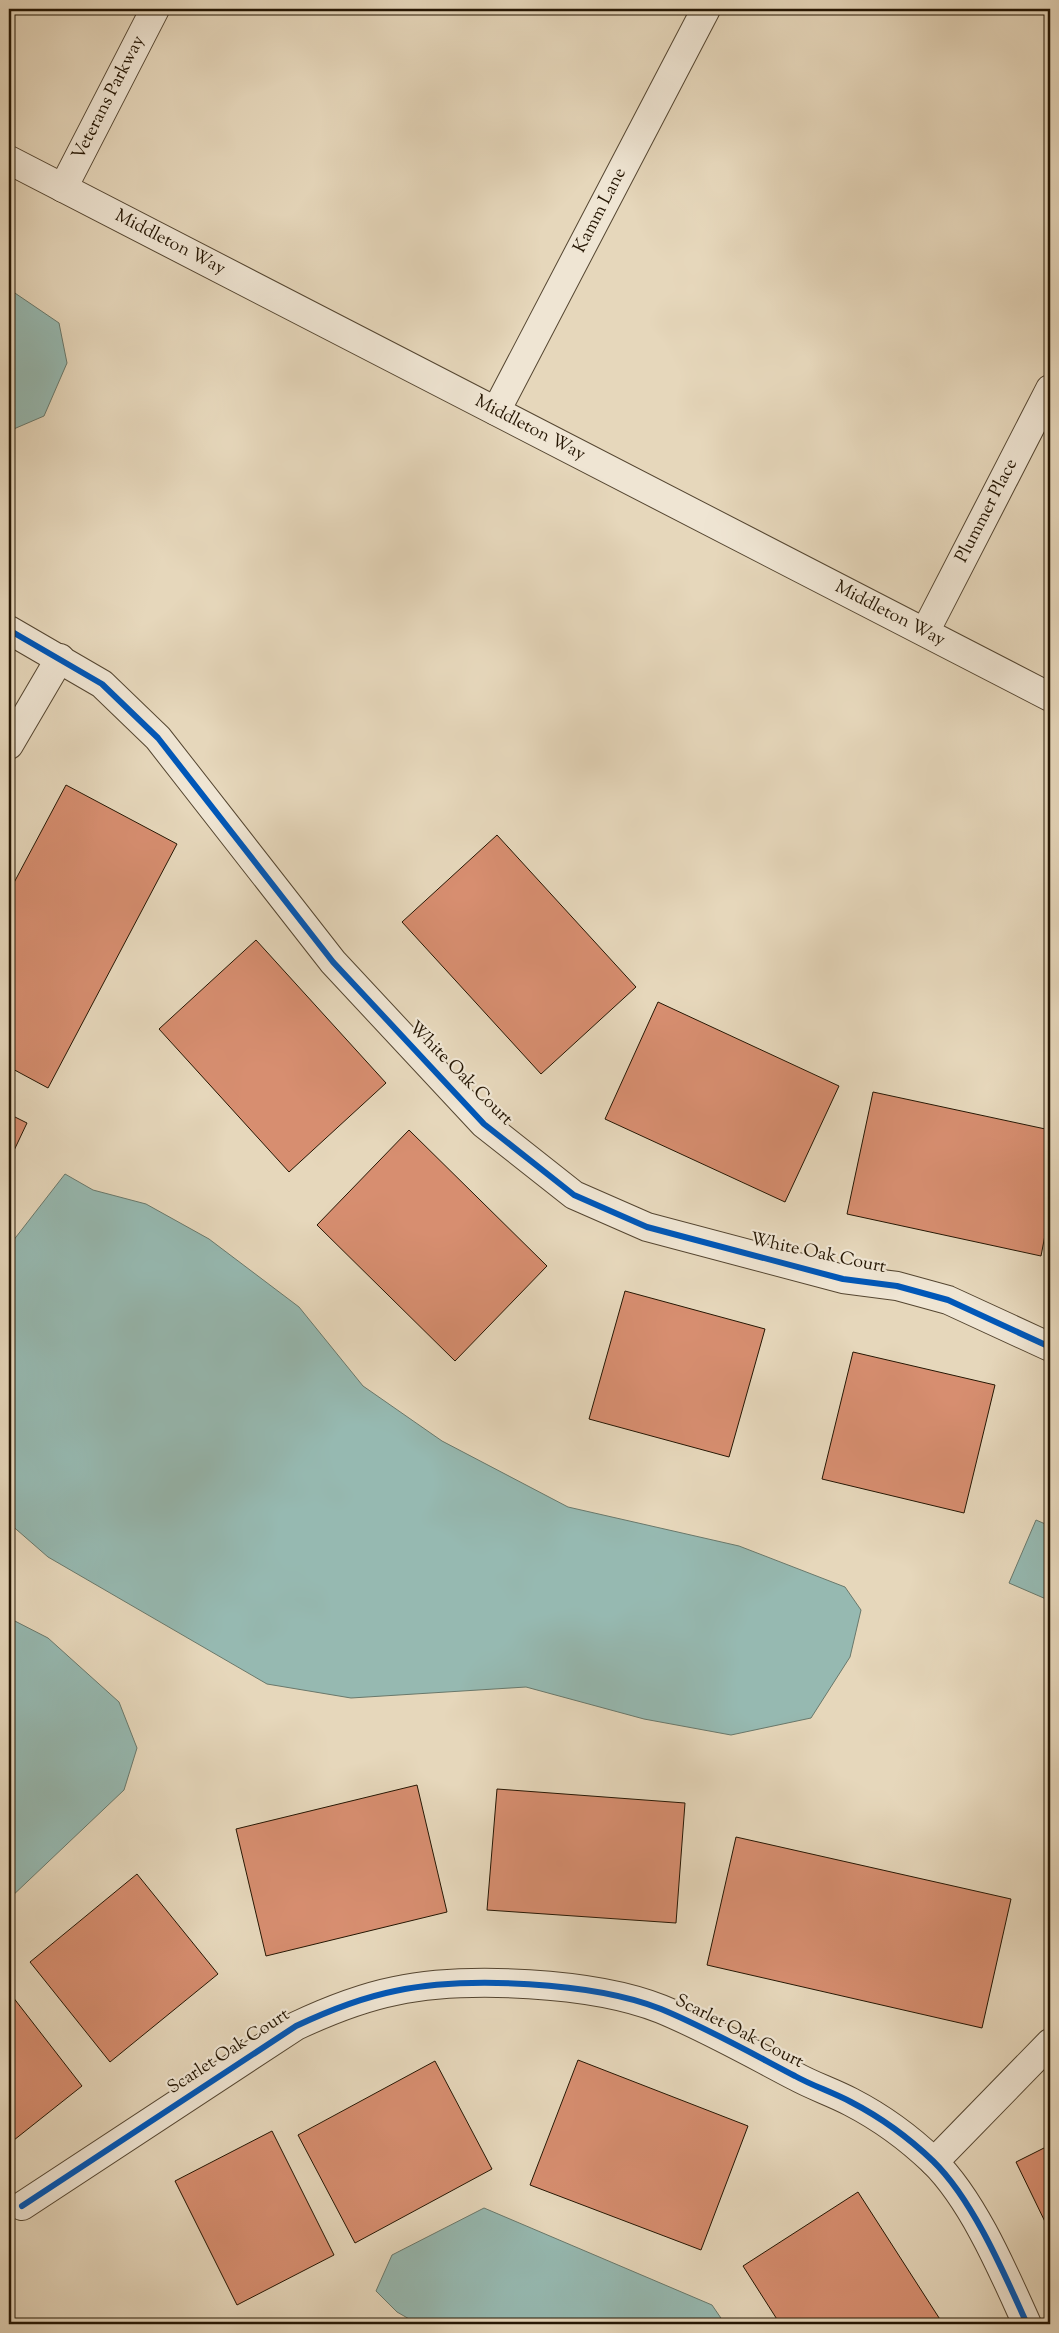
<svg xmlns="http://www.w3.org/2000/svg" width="1059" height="2333" viewBox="0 0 1059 2333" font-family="'Sorts Mill Goudy',serif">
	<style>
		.water { fill: #96b9b1; stroke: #69786b }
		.building { fill: #d78e70; stroke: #251603 }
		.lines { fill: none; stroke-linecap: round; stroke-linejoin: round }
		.minor-casing { stroke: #554631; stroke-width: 30 }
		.minor { stroke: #efe5d3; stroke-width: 28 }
		.cycleway-casing { stroke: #efe5d3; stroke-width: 9 }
		.cycleway { stroke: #0057b8; stroke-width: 6 }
		.labels { text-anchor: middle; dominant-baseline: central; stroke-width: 4.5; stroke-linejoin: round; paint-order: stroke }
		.street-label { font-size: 18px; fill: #251603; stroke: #efe5d3 }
	</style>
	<rect width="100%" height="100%" fill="#e6d7bb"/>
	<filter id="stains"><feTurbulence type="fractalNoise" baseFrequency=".004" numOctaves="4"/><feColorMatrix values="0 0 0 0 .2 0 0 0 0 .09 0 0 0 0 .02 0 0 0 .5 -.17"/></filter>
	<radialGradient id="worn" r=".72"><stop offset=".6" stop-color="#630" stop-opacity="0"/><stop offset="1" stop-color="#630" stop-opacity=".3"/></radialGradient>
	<path class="water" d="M 9,289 L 59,323 L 67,363 L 44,416 L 9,431 Z
		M 65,1174 L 93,1190 L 146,1204 L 209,1239 L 299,1307 L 363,1386 L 442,1441 L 568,1507 L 739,1546 L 845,1587 L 861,1610 L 850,1657 L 811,1718 L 731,1735 L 644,1719 L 526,1687 L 351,1698 L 267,1684 L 48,1557 L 9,1523 L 9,1246 Z
		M 1036,1520 L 1050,1526 L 1050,1589 L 1046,1599 L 1009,1583 Z
		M 9,1618 L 48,1638 L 119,1702 L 137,1748 L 124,1790 L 9,1899 Z
		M 484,2208 L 712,2305 L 725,2324 L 418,2324 L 397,2312 L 376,2291 L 392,2255 Z"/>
	<path class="building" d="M 66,785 L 177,844 L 48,1088 L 9,1067 L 9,892 Z
		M 497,835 L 636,987 L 541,1074 L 402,922 Z
		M 256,940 L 386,1083 L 289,1172 L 159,1029 Z
		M 658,1002 L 839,1086 L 785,1202 L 605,1119 Z
		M 873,1092 L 1050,1130 L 1050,1209 L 1041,1256 L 847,1214 Z
		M 9,1114 L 27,1123 L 9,1161 Z
		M 409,1130 L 547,1266 L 455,1361 L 317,1225 Z
		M 625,1291 L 765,1329 L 729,1457 L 589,1419 Z
		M 853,1352 L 995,1385 L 964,1513 L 822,1479 Z
		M 417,1785 L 447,1912 L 266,1956 L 236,1829 Z
		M 497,1789 L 685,1803 L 676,1923 L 487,1910 Z
		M 736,1837 L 1011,1899 L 982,2028 L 707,1965 Z
		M 137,1874 L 218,1974 L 110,2062 L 30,1962 Z
		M 9,1992 L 82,2086 L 9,2144 Z
		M 578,2060 L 748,2126 L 701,2250 L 530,2185 Z
		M 435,2061 L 492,2169 L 355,2243 L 298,2135 Z
		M 272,2131 L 334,2255 L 237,2305 L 175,2181 Z
		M 1050,2145 L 1050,2232 L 1016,2162 Z
		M 858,2192 L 943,2324 L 780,2324 L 743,2266 Z"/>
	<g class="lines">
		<g class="minor-casing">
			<g id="minor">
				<path id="s1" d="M 9,160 L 1050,697"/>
				<path id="s2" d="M 63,188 L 155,9"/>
				<path id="s3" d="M 496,411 L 706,9"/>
				<path d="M 9,630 L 102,684 L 158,738 L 333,962 L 484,1124 L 574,1195 L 647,1227 L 843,1279 L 897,1286 L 948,1300 L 1050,1347"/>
				<path id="s4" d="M 925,632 L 1050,389"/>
				<path d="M 9,745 L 60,658"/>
				<path d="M 934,2162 L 1050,2043"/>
				<path d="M 22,2206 L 296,2026 C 328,2011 360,1998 395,1991 C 466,1976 593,1982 661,2009 C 707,2028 751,2053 795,2076 C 813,2086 832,2092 851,2102 C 880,2117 909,2138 933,2161 C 973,2200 1004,2273 1027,2324"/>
			</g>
		</g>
		<use href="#minor" class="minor"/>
		<g class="cycleway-casing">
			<path id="cycleway" d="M 9,630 L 102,684 L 158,738 L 333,962 L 484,1124 L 574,1195 L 647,1227 L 843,1279 L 897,1286 L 948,1300 L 1050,1347
				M 22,2206 L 296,2026 C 328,2011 360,1998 395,1991 C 466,1976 593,1982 661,2009 C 707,2028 751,2053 795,2076 C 813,2086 832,2092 851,2102 C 880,2117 909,2138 933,2161 C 973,2200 1004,2273 1027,2324"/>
		</g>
		<use href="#cycleway" class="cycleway"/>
	</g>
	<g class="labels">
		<g class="street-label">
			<text stroke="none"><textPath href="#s2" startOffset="101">Veterans Parkway</textPath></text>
			<text stroke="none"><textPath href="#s3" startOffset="226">Kamm Lane</textPath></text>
			<text stroke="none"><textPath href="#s1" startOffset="181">Middleton Way</textPath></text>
			<text stroke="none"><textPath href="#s1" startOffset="586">Middleton Way</textPath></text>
			<text stroke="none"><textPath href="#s4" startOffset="136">Plummer Place</textPath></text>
			<text stroke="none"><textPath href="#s1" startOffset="991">Middleton Way</textPath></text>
			<text transform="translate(460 1074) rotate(45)">White Oak Court</text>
			<text transform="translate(818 1254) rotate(12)">White Oak Court</text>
			<text transform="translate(739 2032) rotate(27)">Scarlet Oak Court</text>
			<text transform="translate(229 2052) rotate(-33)">Scarlet Oak Court</text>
		</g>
	</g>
	<rect width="1059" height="2333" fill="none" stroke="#e6d7bb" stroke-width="30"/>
	<rect x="10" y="10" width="1039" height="2313" fill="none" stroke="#251603" stroke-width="2.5"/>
	<rect x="15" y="15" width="1029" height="2303" fill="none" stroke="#251603"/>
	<rect width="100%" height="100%" filter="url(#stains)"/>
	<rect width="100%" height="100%" fill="url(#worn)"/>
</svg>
